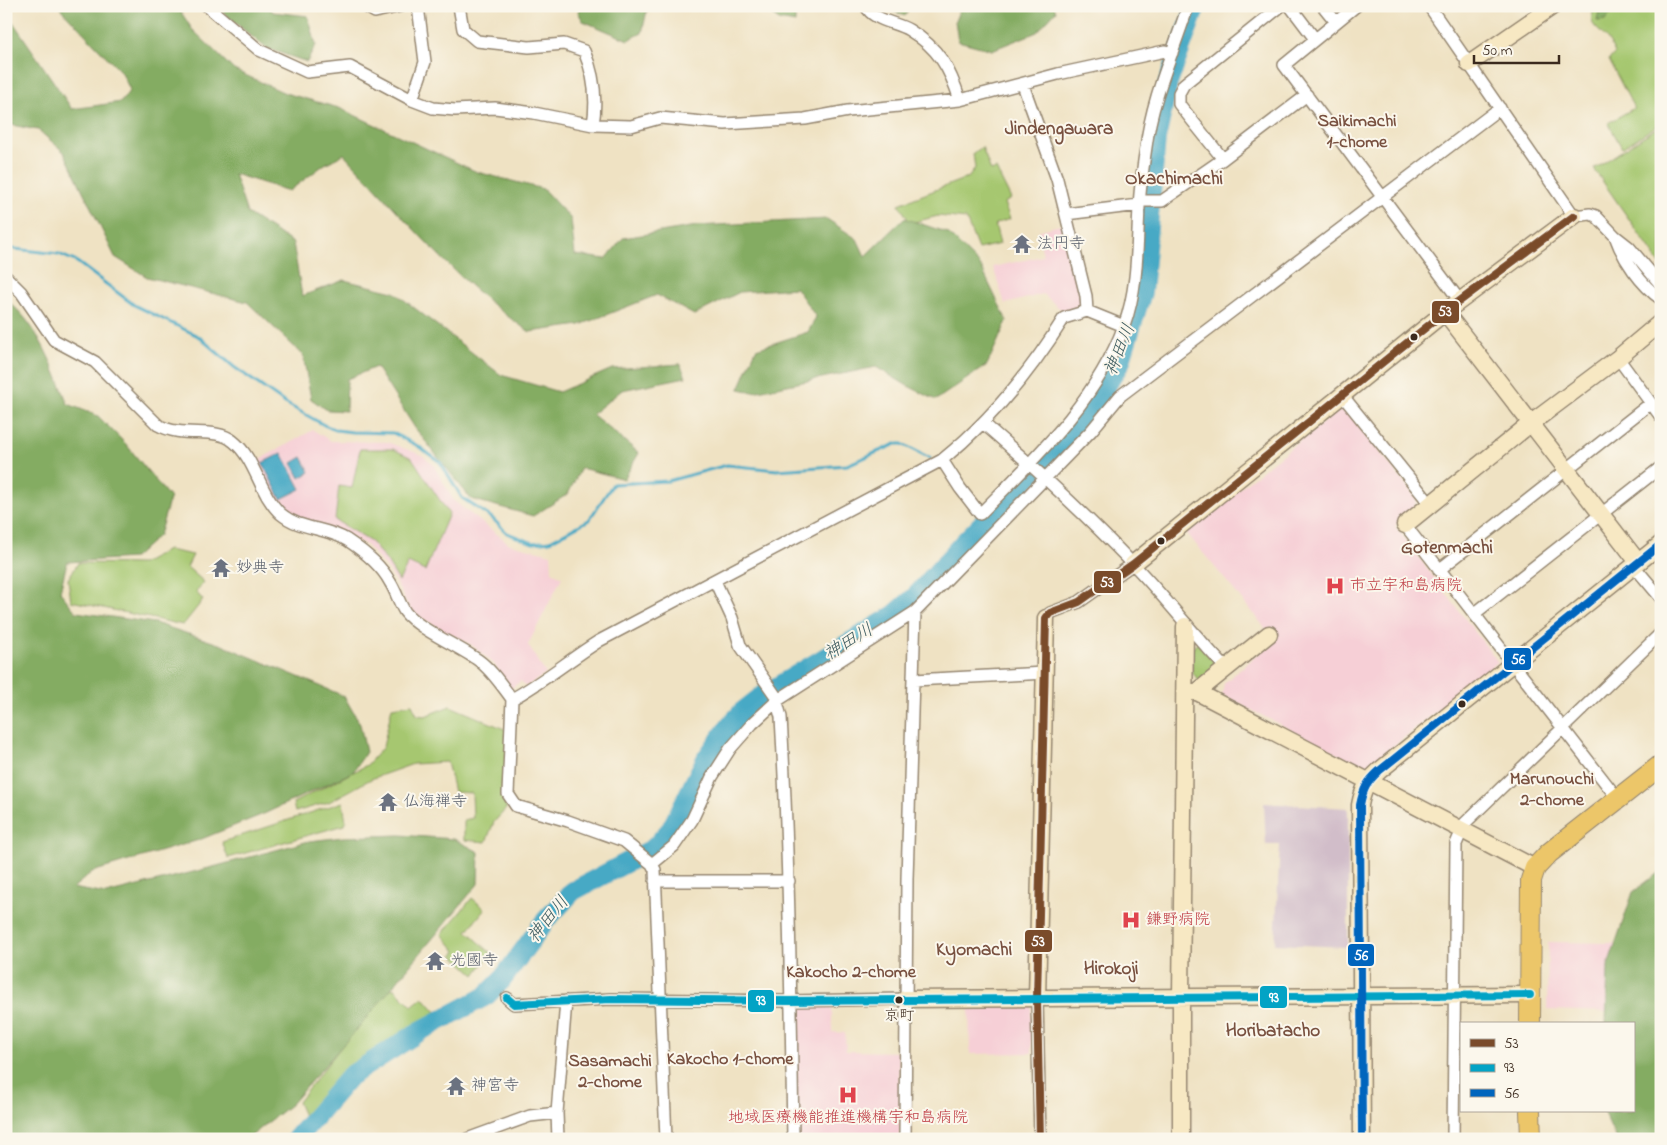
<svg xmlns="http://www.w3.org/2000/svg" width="1667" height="1145" viewBox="0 0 1667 1145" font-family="'Indie Flower','Klee One',sans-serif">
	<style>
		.built { fill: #f6cfd6 }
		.industrial { fill: #d1bdc9 }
		.green { fill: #a6c770; stroke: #707847 }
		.forest { fill: #84ac62; stroke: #606b40 }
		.water { fill: #46a9c5; stroke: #406a72 }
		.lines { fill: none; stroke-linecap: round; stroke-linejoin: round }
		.stream { stroke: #46a9c5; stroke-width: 3 }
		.river { stroke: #46a9c5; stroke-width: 20 }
		.street-casing { stroke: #958670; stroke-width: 14 }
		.secondary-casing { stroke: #958670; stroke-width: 19 }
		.highway-casing { stroke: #958670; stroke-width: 22 }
		.street { stroke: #fff; stroke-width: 11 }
		.secondary { stroke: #f7e8c3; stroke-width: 16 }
		.highway { stroke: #ecc669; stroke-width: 20 }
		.bus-1-casing { stroke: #fbf7ec; stroke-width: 11 }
		.bus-2-casing { stroke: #fbf7ec; stroke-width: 11 }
		.bus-3-casing { stroke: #fbf7ec; stroke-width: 11 }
		.bus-1 { stroke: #7a4b2a; stroke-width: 8 }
		.bus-2 { stroke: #03a3c5; stroke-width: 8 }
		.bus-3 { stroke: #0065bd; stroke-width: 8 }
		.bus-dot { fill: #3b2a1e; stroke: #fbf7ec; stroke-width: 2 }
		.labels { text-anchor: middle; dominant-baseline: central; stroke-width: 4; stroke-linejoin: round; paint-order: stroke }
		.bus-label { font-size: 15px; fill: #3b2a1e; stroke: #fbf7ec }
		.worship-label { font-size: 16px; fill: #5b616d; stroke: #fbf7ec; text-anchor: start }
		.health-label { font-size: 16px; fill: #be3a42; stroke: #fbf7ec; text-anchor: start }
		.neighbourhood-label { font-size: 18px; font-weight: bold; fill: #795140; stroke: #fbf7ec }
		.water-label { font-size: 18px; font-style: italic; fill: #3f5d61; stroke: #fbf7ec }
		.quarter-label { font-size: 19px; font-weight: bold; fill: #795140; stroke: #fbf7ec }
		.line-badge { stroke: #fbf7ec; stroke-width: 2 }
		.badge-label { font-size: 14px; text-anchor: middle; font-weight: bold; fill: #fff }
	</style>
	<rect width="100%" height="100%" fill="#fbf7ec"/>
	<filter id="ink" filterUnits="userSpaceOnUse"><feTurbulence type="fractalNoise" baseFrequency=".02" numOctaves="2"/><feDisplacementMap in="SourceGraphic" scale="10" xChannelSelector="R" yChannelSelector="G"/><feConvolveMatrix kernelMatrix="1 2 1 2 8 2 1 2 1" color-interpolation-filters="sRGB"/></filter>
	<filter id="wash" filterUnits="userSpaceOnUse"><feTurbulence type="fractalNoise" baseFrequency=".0096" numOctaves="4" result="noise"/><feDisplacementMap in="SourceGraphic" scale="20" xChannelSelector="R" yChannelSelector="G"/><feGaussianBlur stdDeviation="1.12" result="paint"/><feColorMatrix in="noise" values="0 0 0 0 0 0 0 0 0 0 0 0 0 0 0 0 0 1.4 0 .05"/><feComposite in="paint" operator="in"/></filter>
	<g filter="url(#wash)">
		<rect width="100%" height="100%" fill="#efe2c3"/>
		<path class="built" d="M 1063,224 L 1082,303 L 1065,313 L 1043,294 L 1005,304 L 993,267 L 1043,256 L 1038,231 Z
			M 1340,409 L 1347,411 L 1417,499 L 1414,508 L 1395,526 L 1498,662 L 1370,765 L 1361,766 L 1222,695 L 1224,683 L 1275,640 L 1185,531 Z
			M 313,430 L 331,441 L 387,442 L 422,455 L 433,464 L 454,501 L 510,544 L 551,554 L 552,572 L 562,577 L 528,645 L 546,674 L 525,687 L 521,681 L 510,689 L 494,664 L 473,646 L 412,613 L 390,572 L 366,545 L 346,534 L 296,520 L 280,510 L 253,463 Z
			M 1548,942 L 1614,943 L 1611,1012 L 1547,1010 Z
			M 1031,1003 L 1032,1053 L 970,1054 L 969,1004 Z
			M 804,1006 L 832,1006 L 832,1032 L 845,1033 L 846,1051 L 899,1052 L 900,1139 L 796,1139 L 794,1018 Z"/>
		<path class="industrial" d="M 1264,803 L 1348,808 L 1348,947 L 1275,944 L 1280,845 L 1266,845 Z"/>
		<path class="green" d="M 1596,6 L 1661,6 L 1661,123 L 1622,148 L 1608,123 L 1634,108 L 1609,60 L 1615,53 C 1613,49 1610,43 1607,39 C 1597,27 1585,24 1596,6 Z
			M 1661,125 L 1661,265 L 1594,169 Z
			M 982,147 L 991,171 L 996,169 L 1011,199 L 1004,203 L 1010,219 L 995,224 L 1000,244 L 978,249 L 966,219 L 938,216 L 910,223 L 899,204 L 969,177 L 975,168 L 973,154 Z
			M 360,449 L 393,449 L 412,458 L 449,514 L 425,571 L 408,563 L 399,581 L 386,560 L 371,542 L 335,520 L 339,486 L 352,488 Z
			M 168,550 L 193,555 L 187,567 L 204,582 L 196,592 L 203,600 L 183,625 L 71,601 L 68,579 L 78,563 L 142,564 Z
			M 1198,643 L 1218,666 L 1199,681 L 1192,672 L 1192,648 Z
			M 412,704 L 417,715 L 425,716 L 450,706 L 507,730 L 506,809 L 494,822 L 486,842 L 464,840 L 464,820 L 473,818 L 472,793 L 454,792 L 447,762 L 413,764 L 371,779 L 329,802 L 295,812 L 293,803 L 367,765 L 383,747 L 392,707 Z
			M 343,802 L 346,822 L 344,825 L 228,858 L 222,842 Z
			M 472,898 L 485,909 L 467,931 L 491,953 L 475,975 L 453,955 L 456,951 L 442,934 Z
			M 387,988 L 395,989 L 412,1006 L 423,997 L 437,1013 L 364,1056 L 304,1116 L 298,1102 Z"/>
		<path class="forest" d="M 58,6 L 177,6 L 192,29 L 234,70 L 285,93 L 339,108 L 477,172 L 543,189 L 571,219 L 575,255 L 606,259 L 623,238 L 697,226 L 827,219 L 857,239 L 865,256 L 904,218 L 948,233 L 980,265 L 1007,321 L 987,365 L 936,400 L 906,385 L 876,367 L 753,392 L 739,389 L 756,349 L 808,332 L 816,317 L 796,288 L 740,292 L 694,315 L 657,295 L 580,325 L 530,332 C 461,287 401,214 344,154 L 325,164 L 289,191 L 234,174 L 247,213 L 293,243 L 302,296 L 344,280 L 394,292 L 501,375 L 559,392 L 612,369 L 680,364 L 686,377 L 622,390 L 592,414 L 639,453 L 624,479 L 581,468 L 568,494 L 533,516 L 471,499 L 415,428 L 376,367 L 347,379 L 346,411 L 327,410 L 311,399 L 303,355 L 247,302 L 147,277 L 115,257 L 64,152 L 38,130 L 6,124 L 6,23 L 13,22 L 72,109 L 121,102 L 130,90 L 122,73 Z
			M 215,6 L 268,6 L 273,12 L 308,16 L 316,45 L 307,62 L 266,48 Z
			M 580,6 L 648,6 L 642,33 L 628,40 L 583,21 L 578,12 Z
			M 760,6 L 791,6 L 795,9 L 795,23 L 779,20 Z
			M 881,6 L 911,6 L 905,16 Z
			M 961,6 L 1054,6 L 1056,11 L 1037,32 L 992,50 L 958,41 L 955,21 Z
			M 1600,6 L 1616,6 L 1606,20 L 1597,21 Z
			M 6,300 C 38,323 54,369 68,404 L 98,416 L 125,443 L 170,498 L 159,535 L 134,558 L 67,562 L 60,592 L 76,612 L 155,623 L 222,645 L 344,696 L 360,724 L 366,752 L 353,772 L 266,813 L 199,840 L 92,872 L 73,888 L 106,894 L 213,867 L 309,841 L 343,837 L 400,835 L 454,839 L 479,852 L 478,884 L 364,1021 L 291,1104 L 250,1137 L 246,1139 L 13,1139 L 6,1136 Z
			M 1661,871 L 1661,1139 L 1616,1139 L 1603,1111 L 1633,1111 L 1633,1024 L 1606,1024 L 1608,965 L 1633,892 Z"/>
		<path class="water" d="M 282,453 L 301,489 L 281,499 L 262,463 Z
			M 302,457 L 310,472 L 300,478 L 292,463 Z"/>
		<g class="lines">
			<path class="stream" d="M 6,248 L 59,254 L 77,262 L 134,305 L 198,336 L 234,367 L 285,403 L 324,425 L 336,430 L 352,432 L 393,433 L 418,446 L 440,462 L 462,498 L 492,518 L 507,533 L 533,543 L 550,541 L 589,520 L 613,484 L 668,481 L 727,465 L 777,470 L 847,465 L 896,444 L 902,444 L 930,458"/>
			<path class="river" d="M 296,1139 L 350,1076 L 422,1030 L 486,996 L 501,981 L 545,921 L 573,891 L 654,848 L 671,829 L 707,757 L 728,728 L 742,712 L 765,694 L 893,616 L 916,596 L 964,542 L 1051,454 L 1099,398 L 1120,363 L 1142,292 L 1156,139 L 1168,83 L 1196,6"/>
		</g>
	</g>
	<g filter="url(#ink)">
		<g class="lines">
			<g class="street-casing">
				<path id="street" d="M 207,6 L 259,50 L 307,72 L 350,67 L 412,100 L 433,108 L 455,110 L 495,108 L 534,113 L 593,125 L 631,126 L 660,118 L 725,124 L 805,119 L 848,111 L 960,100 L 1058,74 L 1165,51 L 1172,53
					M 365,6 L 375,12 L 401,6
					M 459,6 L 463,29 L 477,41 L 529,47 L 564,44 L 584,51 C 594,74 597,100 593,125
					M 866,6 C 873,21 896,22 909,30 C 939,48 950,69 960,100
					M 1290,6 L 1315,39
					M 1323,6 L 1336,22
					M 1356,6 L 1284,65 L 1460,301
					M 1429,6 L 1574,216 L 1590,214 L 1596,216 L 1615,236 L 1629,247 L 1661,285
					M 412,100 L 425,62 L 418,6
					M 1223,159 L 1179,104 L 1179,93 L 1184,84 L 1281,6
					M 1140,201 L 1162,201 L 1223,159 L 1307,95
					M 1066,214 L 1139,205
					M 1615,236 C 1623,259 1641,285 1661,299
					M 6,277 L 21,292 L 54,340 L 95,362 L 158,425 C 183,439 215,426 233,441 C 256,459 259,494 281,514 C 300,530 326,527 347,540 C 362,550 381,565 390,582 C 396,591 399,603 405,612 C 417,628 460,647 478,660 C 492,670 502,686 512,699 L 508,794 L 516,806 L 568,821 L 624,841 L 652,864 L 655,870 L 666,1139
					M 1087,311 L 1124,326
					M 1618,358 L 1661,417
					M 1342,395 L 1431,505
					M 983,423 C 1035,468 1085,514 1132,563 C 1165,597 1193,634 1226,668
					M 942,460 L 960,488 L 980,514 C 1035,458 1096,402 1124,326 C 1138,288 1137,247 1139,207 C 1140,187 1143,167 1146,147 C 1152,98 1173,53 1188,6
					M 1405,525 L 1618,799
					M 1634,566 L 1661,598
					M 1439,570 L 1651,403
					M 715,581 L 732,618 L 740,645 L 775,695 L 781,717 C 789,857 791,998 793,1139
					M 1474,614 L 1661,467
					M 1046,618 L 1050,613 L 1079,602 L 1133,564
					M 914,680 L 1045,673
					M 512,699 C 543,682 569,660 599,641 L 942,460 C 991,420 1031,371 1064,318 L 1087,311 L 1086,296 L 1057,179 L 1023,85
					M 652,864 L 674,846 L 692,820 L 712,777 L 730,749 L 752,724 L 778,700 L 915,612 L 1091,431 L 1120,396 L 1500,108
					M 655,881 L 789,881
					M 507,998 L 514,1004 L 611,999 L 789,1001 L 905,999
					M 1037,999 L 1040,1139
					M 467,1139 L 530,1116 L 557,1113
					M 558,1139 L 557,1113 L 566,1001
					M 905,1139 L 907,879 L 915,612
					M 1453,1139 L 1456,844 L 1465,823 L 1661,633"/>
			</g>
			<g class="secondary-casing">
				<path id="secondary" d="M 1469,64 L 1553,6
					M 1445,312 L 1638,562
					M 1405,525 L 1530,424 L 1618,358 L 1661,322
					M 1133,564 L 1445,312 L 1574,216
					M 1185,692 L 1197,692 L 1535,868
					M 1197,692 L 1269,634
					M 905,999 L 1530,995
					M 1037,999 L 1046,618
					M 1181,1139 L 1181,996 L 1185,626
					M 1362,1139 L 1360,805 C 1363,789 1367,782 1379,771 L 1661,544"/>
			</g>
			<g class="highway-casing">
				<path id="highway" d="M 1530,1024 L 1531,880 L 1535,868 L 1549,853 L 1661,765
					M 1530,1111 L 1531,1139"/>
			</g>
			<use href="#street" class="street"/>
			<use href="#secondary" class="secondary"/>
			<use href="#highway" class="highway"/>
			<g class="bus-1-casing">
				<path id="bus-1" d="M 1040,1139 L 1037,999 L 1046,618 L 1050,613 L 1079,602 L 1133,564 L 1445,312 L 1574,216"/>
			</g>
			<g class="bus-2-casing">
				<path id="bus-2" d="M 507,998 L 514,1004 L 611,999 L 789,1001 L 1530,995"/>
			</g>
			<g class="bus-3-casing">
				<path id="bus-3" d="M 1362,1139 L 1360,805 C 1363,789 1367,782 1379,771 L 1661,544"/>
			</g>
			<use href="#bus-1" class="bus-1"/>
			<use href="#bus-2" class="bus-2"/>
			<use href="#bus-3" class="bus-3"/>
		</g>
	</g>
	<defs>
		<g id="temple-bare" transform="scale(1.5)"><path d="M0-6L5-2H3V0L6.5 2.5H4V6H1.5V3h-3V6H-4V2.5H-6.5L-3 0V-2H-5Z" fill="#6b7280" stroke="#fbf7ec" stroke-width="2.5" paint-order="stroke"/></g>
		<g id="hospital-bare" transform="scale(1.5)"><path d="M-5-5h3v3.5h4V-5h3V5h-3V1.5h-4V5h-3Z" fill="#e0444e" stroke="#fbf7ec" stroke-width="2.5" paint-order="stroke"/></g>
	</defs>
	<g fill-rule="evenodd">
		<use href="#temple-bare" x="1022" y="244"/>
		<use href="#temple-bare" x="221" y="568"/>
		<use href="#hospital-bare" x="1335" y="586"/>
		<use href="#temple-bare" x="388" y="802"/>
		<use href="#hospital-bare" x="1131" y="920"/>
		<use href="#temple-bare" x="435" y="961"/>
		<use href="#temple-bare" x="456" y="1086"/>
		<use href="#hospital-bare" x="848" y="1095"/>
	</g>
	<g class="bus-dot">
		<circle cx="1414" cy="337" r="4.5"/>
		<circle cx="1161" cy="541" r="4.5"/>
		<circle cx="1462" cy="704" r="4.5"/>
		<circle cx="899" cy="1000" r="4.5"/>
	</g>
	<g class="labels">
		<g class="bus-label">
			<text x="899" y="1016">京町</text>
		</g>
		<g class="worship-label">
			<text x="1037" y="244">法円寺</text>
			<text x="236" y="568">妙典寺</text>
			<text x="403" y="802">仏海禅寺</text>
			<text x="450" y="961">光國寺</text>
			<text x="471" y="1086">神宮寺</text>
		</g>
		<g class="health-label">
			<text x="1350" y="586">市立宇和島病院</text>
			<text x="1146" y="920">鎌野病院</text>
			<text x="848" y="1118" text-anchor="middle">地域医療機能推進機構宇和島病院</text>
		</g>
		<g class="neighbourhood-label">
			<text x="1357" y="122">Saikimachi<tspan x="1357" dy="21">1-chome</tspan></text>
			<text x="1552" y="780">Marunouchi<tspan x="1552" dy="21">2-chome</tspan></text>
			<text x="851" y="973">Kakocho 2-chome</text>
			<text x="730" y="1060">Kakocho 1-chome</text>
			<text x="610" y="1062">Sasamachi<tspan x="610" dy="21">2-chome</tspan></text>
		</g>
		<g class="water-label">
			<text transform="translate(1121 350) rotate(-68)">神田川</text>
			<text transform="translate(849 643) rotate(-31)">神田川</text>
			<text transform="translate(549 920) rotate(-51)">神田川</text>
		</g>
		<g class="quarter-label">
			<text x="1059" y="129">Jindengawara</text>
			<text x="1174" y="179">Okachimachi</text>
			<text x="1447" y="548">Gotenmachi</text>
			<text x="974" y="950">Kyomachi</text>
			<text x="1111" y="969">Hirokoji</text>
			<text x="1273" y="1031">Horibatacho</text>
		</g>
	</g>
	<g class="line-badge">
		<rect x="1431" y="300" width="29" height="24" rx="5" fill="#7a4b2a"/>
		<rect x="1093" y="570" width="29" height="24" rx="5" fill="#7a4b2a"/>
		<rect x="1503" y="647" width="29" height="24" rx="5" fill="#0065bd"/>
		<rect x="1024" y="929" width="29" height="24" rx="5" fill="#7a4b2a"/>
		<rect x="1347" y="943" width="28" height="24" rx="5" fill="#0065bd"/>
		<rect x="1259" y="985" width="29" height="24" rx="5" fill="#03a3c5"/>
		<rect x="747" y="989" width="28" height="24" rx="5" fill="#03a3c5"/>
	</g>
	<g class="badge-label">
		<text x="1445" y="316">53</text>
		<text x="1107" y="587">53</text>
		<text x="1518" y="664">56</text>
		<text x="1038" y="946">53</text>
		<text x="1361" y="960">56</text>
		<text x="1274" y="1002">93</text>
		<text x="761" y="1005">93</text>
	</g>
	<rect width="1667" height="1145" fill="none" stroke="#fbf7ec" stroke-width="25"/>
	<rect x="1460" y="1022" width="175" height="90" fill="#fbf7ec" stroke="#aea59a"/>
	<rect x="1470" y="1039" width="25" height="8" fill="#7a4b2a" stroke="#aea59a"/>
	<text x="1504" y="1048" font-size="15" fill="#3b2a1e">53</text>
	<rect x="1470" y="1064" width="25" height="8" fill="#03a3c5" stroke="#aea59a"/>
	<text x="1504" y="1072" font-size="15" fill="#3b2a1e">93</text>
	<rect x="1470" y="1089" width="25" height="8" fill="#0065bd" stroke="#aea59a"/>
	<text x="1504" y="1098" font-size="15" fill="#3b2a1e">56</text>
	<path d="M1474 55v8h85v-8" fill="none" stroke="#3b2a1e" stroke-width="2.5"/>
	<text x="1482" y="55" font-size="15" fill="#3b2a1e" stroke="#fbf7ec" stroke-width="4" paint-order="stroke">50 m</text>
</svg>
